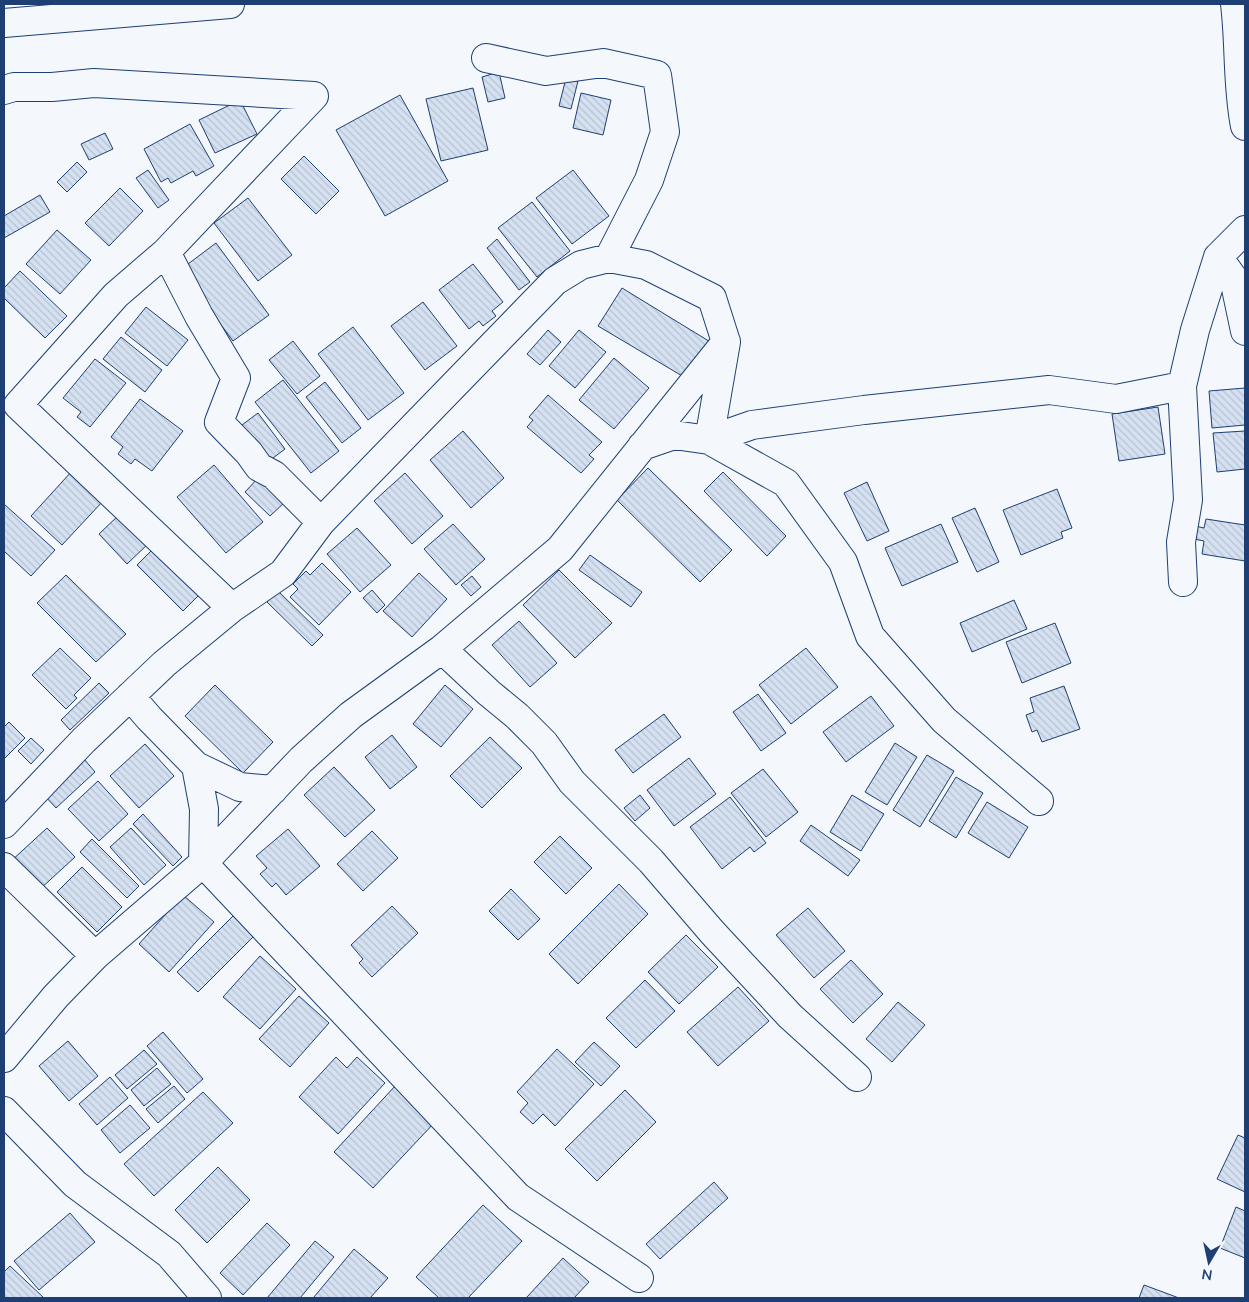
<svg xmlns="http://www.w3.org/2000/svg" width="1249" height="1302" viewBox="0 0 1249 1302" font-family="Mulish,sans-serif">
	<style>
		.building { fill: url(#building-back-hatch); stroke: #1d3f73 }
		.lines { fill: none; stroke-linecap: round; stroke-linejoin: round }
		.minor-casing { stroke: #1d3f73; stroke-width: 30 }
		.highway-casing { stroke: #1d3f73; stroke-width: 30 }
		.minor { stroke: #f4f7fb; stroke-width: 28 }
		.highway { stroke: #f4f7fb; stroke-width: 28 }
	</style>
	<defs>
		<pattern id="building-back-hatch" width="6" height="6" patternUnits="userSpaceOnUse" patternTransform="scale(1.25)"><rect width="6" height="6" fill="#d5e0f0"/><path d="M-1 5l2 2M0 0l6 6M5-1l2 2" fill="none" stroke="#b6c1d1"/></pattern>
	</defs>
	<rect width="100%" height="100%" fill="#f4f7fb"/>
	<path class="building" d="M 499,72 L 505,98 L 488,102 L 482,77 Z
		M 566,78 L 578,81 L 571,109 L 559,106 Z
		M 473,88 L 488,150 L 441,161 L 426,99 Z
		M 581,93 L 611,100 L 603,135 L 573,128 Z
		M 400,95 L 448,181 L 385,216 L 336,130 Z
		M 240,100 L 257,134 L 215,153 L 199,120 Z
		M 190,124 L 214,166 L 196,176 L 193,171 L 171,183 L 168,178 L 161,182 L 144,149 Z
		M 105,133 L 113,149 L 89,160 L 81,144 Z
		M 304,156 L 339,191 L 316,214 L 281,179 Z
		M 77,162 L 87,172 L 67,192 L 57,182 Z
		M 148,170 L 169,200 L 158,208 L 136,178 Z
		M 573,170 L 609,216 L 572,244 L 536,198 Z
		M 120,188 L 143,211 L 109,246 L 85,223 Z
		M 40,195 L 50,212 L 4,238 L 4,216 Z
		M 248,198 L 292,255 L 258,281 L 214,223 Z
		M 532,202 L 570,251 L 537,277 L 498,228 Z
		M 57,230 L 91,260 L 60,294 L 26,264 Z
		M 497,239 L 530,282 L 519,290 L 487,248 Z
		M 216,243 L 269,315 L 233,341 L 180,270 Z
		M 473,264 L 503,302 L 492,311 L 496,316 L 483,326 L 479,321 L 469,329 L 439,290 Z
		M 20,271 L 67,316 L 45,338 L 4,298 L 4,288 Z
		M 622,288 L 712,343 L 689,380 L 598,326 Z
		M 423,302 L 457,346 L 425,370 L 391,326 Z
		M 146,307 L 188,340 L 167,366 L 125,333 Z
		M 353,327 L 404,393 L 368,420 L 318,354 Z
		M 548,330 L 561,342 L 540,365 L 527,354 Z
		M 579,330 L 606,352 L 575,388 L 549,366 Z
		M 121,337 L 162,370 L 145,392 L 103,359 Z
		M 293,341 L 320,376 L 297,394 L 269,360 Z
		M 614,358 L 649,388 L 614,429 L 579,400 Z
		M 95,359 L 126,383 L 90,427 L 77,417 L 81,412 L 63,398 Z
		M 283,380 L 339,451 L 311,473 L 255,402 Z
		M 325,382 L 361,428 L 342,443 L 306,397 Z
		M 1245,388 L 1245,425 L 1212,428 L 1209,391 Z
		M 548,395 L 602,442 L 589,455 L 594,459 L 581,473 L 527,427 L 533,420 L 529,417 Z
		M 140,399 L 183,431 L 152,471 L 135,459 L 131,464 L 118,454 L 123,447 L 111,437 Z
		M 1158,407 L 1165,454 L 1119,461 L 1112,414 Z
		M 258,413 L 285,449 L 265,464 L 238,428 Z
		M 463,431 L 504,478 L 471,508 L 430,460 Z
		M 1245,431 L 1245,469 L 1217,472 L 1213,433 Z
		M 214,465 L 263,522 L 226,553 L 177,497 Z
		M 648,468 L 732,550 L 700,582 L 617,500 Z
		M 72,471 L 104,500 L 62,545 L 31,516 Z
		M 723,472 L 786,536 L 767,556 L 704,491 Z
		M 405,473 L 443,516 L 412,544 L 374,501 Z
		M 259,477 L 285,502 L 270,516 L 245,492 Z
		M 867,482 L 889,531 L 867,541 L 844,493 Z
		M 1057,489 L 1072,528 L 1061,532 L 1063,538 L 1021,555 L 1003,510 Z
		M 4,504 L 55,550 L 31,576 L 4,551 Z
		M 975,508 L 999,562 L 977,572 L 952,518 Z
		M 121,513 L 149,543 L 127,564 L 99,534 Z
		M 1206,519 L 1245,525 L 1245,561 L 1202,554 L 1204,541 L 1194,539 L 1195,526 L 1204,528 Z
		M 453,524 L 485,559 L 456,585 L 424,549 Z
		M 941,524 L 958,562 L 902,586 L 885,548 Z
		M 357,528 L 391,565 L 360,592 L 327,554 Z
		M 157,545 L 203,591 L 183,611 L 137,565 Z
		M 590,555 L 642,592 L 631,607 L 579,570 Z
		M 322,563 L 351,592 L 319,625 L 290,597 L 298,589 L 293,584 L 306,571 L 310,575 Z
		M 559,570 L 612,623 L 575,658 L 523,605 Z
		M 419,573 L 447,599 L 412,637 L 383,611 Z
		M 66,575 L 126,634 L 96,662 L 37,603 Z
		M 472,576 L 481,587 L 471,596 L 461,585 Z
		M 372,590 L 385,605 L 377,613 L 363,598 Z
		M 278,591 L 323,635 L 312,646 L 267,602 Z
		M 1014,600 L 1027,629 L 972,652 L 960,623 Z
		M 519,621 L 557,663 L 530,687 L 492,645 Z
		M 1055,623 L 1071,663 L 1022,683 L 1006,642 Z
		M 60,648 L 91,678 L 74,695 L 77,698 L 66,709 L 32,675 Z
		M 806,648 L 838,687 L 791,724 L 759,685 Z
		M 99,683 L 109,693 L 70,730 L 61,720 Z
		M 215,685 L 273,742 L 243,773 L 185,716 Z
		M 445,685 L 473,709 L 441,747 L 413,724 Z
		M 1064,686 L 1080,729 L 1042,742 L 1037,730 L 1032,732 L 1026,715 L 1034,712 L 1030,698 Z
		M 758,694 L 786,733 L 761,751 L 733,712 Z
		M 871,696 L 894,726 L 846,762 L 823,732 Z
		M 664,714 L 681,737 L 633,773 L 615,750 Z
		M 9,722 L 25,738 L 4,759 L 4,727 Z
		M 392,735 L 417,767 L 390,789 L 365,757 Z
		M 490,737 L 522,768 L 482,808 L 450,776 Z
		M 31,738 L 44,750 L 31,764 L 18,751 Z
		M 895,743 L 917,757 L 887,805 L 865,792 Z
		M 145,744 L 174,776 L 139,808 L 110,776 Z
		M 927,755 L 954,771 L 920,827 L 893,810 Z
		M 689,758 L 716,794 L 674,826 L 647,790 Z
		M 84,759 L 95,772 L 56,808 L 44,795 Z
		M 334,767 L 375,810 L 345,837 L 304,795 Z
		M 763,769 L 798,812 L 766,837 L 731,793 Z
		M 956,777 L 983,793 L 956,838 L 929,821 Z
		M 98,781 L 128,814 L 99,841 L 68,809 Z
		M 640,795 L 650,808 L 635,821 L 624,808 Z
		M 852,795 L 884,814 L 861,851 L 830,832 Z
		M 730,797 L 766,843 L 754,852 L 750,847 L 722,869 L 690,827 Z
		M 987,802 L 1028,827 L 1009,858 L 968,833 Z
		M 143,814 L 182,857 L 173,866 L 133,824 Z
		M 811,825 L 860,860 L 848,876 L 800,841 Z
		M 47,828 L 75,857 L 38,891 L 10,862 Z
		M 131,828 L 166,865 L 144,885 L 110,847 Z
		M 288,829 L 320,866 L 286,895 L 276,883 L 272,887 L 260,874 L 267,868 L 256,856 Z
		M 372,831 L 398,858 L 363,891 L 337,864 Z
		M 560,836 L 592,868 L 566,894 L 534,862 Z
		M 92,839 L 139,886 L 127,898 L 80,852 Z
		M 82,867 L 122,907 L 97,932 L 57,892 Z
		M 619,884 L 648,914 L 578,984 L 549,954 Z
		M 511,889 L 540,919 L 518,940 L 489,911 Z
		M 183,895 L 214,922 L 169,972 L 139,944 Z
		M 392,906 L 418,933 L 372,977 L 359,963 L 363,959 L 351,945 Z
		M 808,908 L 845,951 L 814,978 L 776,935 Z
		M 234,915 L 255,935 L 198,992 L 177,972 Z
		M 686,935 L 718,967 L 679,1004 L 648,972 Z
		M 260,956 L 296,989 L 260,1029 L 223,997 Z
		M 851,960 L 883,994 L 853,1023 L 820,989 Z
		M 645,980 L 675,1011 L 636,1048 L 606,1018 Z
		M 738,987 L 769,1021 L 718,1066 L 687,1032 Z
		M 299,996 L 329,1023 L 290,1067 L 259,1039 Z
		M 898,1002 L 925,1025 L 892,1062 L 866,1039 Z
		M 163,1032 L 203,1079 L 187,1093 L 147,1046 Z
		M 68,1041 L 98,1076 L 69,1101 L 39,1066 Z
		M 594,1042 L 620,1066 L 601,1086 L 575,1062 Z
		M 557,1049 L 594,1084 L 555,1126 L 543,1114 L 533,1124 L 520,1112 L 528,1103 L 517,1092 Z
		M 144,1050 L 157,1064 L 127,1089 L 115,1075 Z
		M 336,1057 L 347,1068 L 357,1057 L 385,1083 L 338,1134 L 299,1097 Z
		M 157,1068 L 171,1084 L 144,1106 L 131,1090 Z
		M 110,1077 L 128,1098 L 97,1125 L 79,1104 Z
		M 396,1085 L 435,1122 L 373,1188 L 334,1152 Z
		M 174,1086 L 185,1099 L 158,1123 L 146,1109 Z
		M 625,1090 L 656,1122 L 597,1181 L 565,1149 Z
		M 203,1092 L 233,1123 L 154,1196 L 124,1164 Z
		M 130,1105 L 150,1128 L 120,1153 L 101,1130 Z
		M 1238,1135 L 1245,1138 L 1245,1192 L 1217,1179 Z
		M 218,1167 L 250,1200 L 207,1243 L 175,1210 Z
		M 714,1182 L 728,1198 L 660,1259 L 646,1244 Z
		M 483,1205 L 522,1241 L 468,1298 L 439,1298 L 416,1277 Z
		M 1236,1207 L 1245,1211 L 1245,1258 L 1220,1248 Z
		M 70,1213 L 95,1242 L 39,1290 L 14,1261 Z
		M 267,1223 L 290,1245 L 243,1295 L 220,1273 Z
		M 315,1241 L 334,1257 L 300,1298 L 267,1298 Z
		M 354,1249 L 388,1278 L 370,1298 L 316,1298 L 314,1297 Z
		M 563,1258 L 589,1282 L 574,1298 L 528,1298 L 527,1297 Z
		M 10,1266 L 44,1298 L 4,1298 L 4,1272 Z
		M 1144,1285 L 1179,1298 L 1139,1298 Z"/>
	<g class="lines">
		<g class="minor-casing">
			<path id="minor" d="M 1235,4 C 1240,45 1237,86 1245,126
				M 486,58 L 546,71 L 603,63 L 657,75 L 665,132 L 649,180 L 609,258
				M 4,90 L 14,87 L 52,87 L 94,83 L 314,96 L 166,252
				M 1218,257 L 1234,279 L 1245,331
				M 642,446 L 674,435 L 709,440 L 752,425 L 864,410 L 1049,390 L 1116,399 L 1182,386
				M 1183,582 L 1181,542 L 1188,500 L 1182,386 L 1195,330 L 1218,257 L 1245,230
				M 232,608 L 18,405 L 116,295 L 166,252 L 199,316 L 236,378 L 219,422 L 249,453 L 259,467 L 274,475 L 321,522
				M 442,649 L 489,693 L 517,716 L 544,743 L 572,782 L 651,861 L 712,932 L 790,1016 L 857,1077
				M 130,696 L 149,718 L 196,766 L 240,787 L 273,790
				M 196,766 L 204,809 L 203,863 L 518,1197 L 639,1278
				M 4,824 L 84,740 L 164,664 L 232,608 L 283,573 L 321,522 L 555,281 L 581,265 L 609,258 L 646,265 L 712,298 L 726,342
				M 4,867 L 95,956
				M 4,1058 L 56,996 L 95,956 L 203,863 L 301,760 L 351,715 L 442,649 L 560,549 L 726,342 L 709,440 L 786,483 L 843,562 L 870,636 L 944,720 L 1039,801
				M 4,1111 L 75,1184 L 169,1254 L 207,1298"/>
		</g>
		<g class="highway-casing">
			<path id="highway" d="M 4,23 L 230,4"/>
		</g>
		<use href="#minor" class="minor"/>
		<use href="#highway" class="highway"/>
	</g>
	<rect width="1249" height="1302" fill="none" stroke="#1d3f73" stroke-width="10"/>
	<g transform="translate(1209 1262) rotate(189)" stroke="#f4f7fb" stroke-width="4" paint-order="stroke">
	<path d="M0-4L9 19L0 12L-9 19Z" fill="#1d3f73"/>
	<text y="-8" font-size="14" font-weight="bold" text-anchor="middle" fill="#1d3f73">N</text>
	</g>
</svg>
